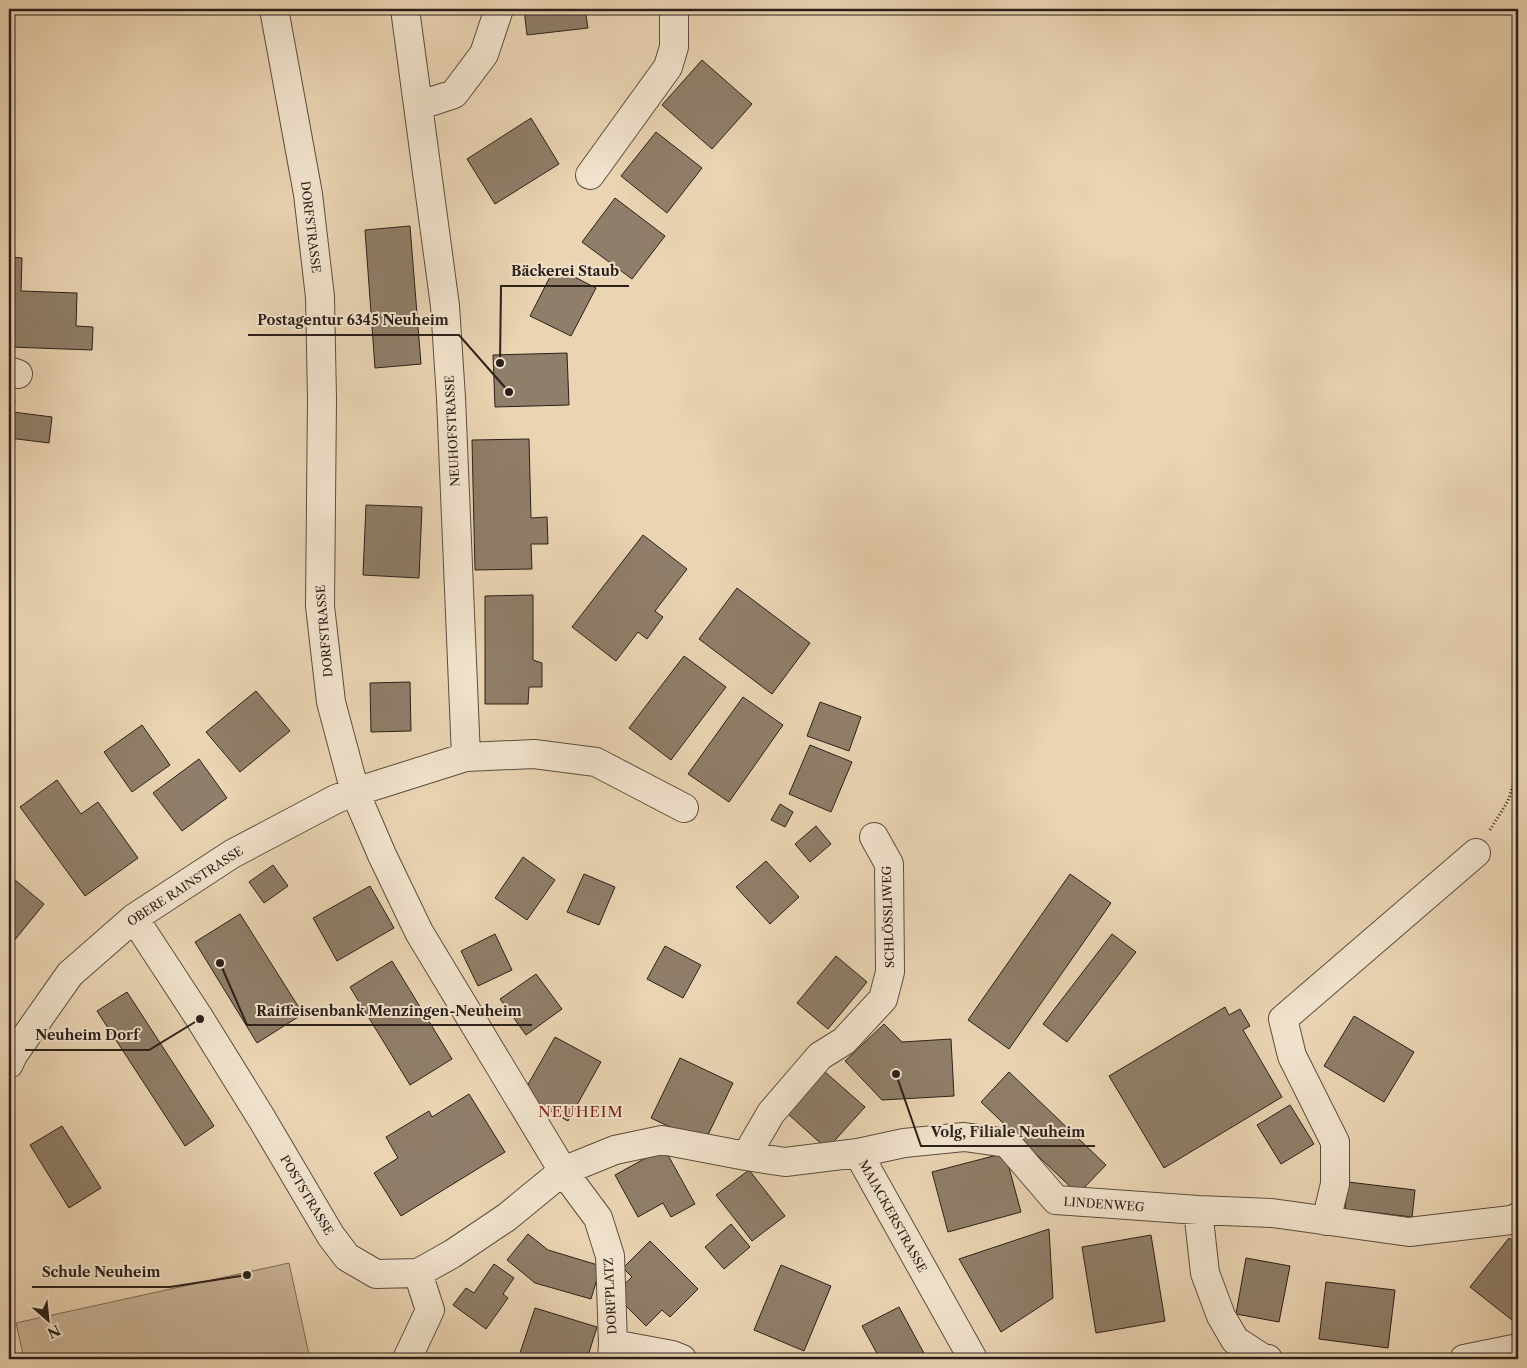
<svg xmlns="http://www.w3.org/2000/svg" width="1527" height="1368" viewBox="0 0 1527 1368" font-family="'Libre Caslon Text',serif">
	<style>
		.grass { fill: #cab598; stroke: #7b6a59 }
		.building { fill: #8f7e69; stroke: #2c201a }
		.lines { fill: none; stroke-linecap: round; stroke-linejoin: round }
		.minor-casing { stroke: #5c4d40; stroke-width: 30 }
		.path { stroke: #2c201a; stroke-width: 3; stroke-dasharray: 1 2.5; stroke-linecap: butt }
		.minor { stroke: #f1e3cd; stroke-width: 28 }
		.labels { text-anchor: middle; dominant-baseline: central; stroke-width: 4; stroke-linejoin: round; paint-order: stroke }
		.street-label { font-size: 12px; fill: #2c201a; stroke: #f1e3cd }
		.quarter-label { font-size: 15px; letter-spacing: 1px; fill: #7a1f14; stroke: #f1e3cd }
		.leader { fill: none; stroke: #2c201a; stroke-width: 2 }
		.callout-dot { fill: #2c201a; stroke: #f1e3cd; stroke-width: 2 }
		.callout-label { font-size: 14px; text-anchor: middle; font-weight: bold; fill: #2c201a; stroke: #f1e3cd; stroke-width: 4; stroke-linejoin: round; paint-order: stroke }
	</style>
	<rect width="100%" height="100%" fill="#ead4b2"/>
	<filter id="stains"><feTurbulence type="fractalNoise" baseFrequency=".004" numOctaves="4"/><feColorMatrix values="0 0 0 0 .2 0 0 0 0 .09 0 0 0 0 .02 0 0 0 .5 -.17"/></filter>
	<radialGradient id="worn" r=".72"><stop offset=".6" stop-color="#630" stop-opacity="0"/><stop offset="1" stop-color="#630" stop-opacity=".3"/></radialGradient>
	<path class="grass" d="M 289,1263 L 310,1359 L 24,1359 L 16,1323 Z"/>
	<path class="building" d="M 524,9 L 585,9 L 588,28 L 527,35 Z
		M 702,60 L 752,104 L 712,149 L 662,105 Z
		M 531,118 L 559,164 L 495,204 L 467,159 Z
		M 656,132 L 702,168 L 667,213 L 621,176 Z
		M 615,198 L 665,236 L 632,279 L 582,242 Z
		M 410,226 L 421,364 L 375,368 L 365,230 Z
		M 9,257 L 22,258 L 21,291 L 77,293 L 76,326 L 93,327 L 92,350 L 9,347 Z
		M 555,267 L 596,288 L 571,336 L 530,316 Z
		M 567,353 L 569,405 L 495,407 L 493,355 Z
		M 9,401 L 15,401 L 9,443 Z
		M 13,412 L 52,417 L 49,443 L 9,438 Z
		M 529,439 L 531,518 L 547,517 L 548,544 L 531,544 L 532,569 L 475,570 L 472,440 Z
		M 366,505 L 422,507 L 419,578 L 363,575 Z
		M 643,535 L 687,569 L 655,611 L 663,617 L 647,639 L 638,632 L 616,661 L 572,627 Z
		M 737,588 L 810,643 L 772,694 L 699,639 Z
		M 533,595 L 533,660 L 542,663 L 542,687 L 529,687 L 528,704 L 485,704 L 485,596 Z
		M 684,656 L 726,687 L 671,760 L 629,728 Z
		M 410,682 L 411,731 L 371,732 L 370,683 Z
		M 256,691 L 290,731 L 240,772 L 206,732 Z
		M 743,697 L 783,725 L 729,802 L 688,774 Z
		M 820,702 L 861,717 L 849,751 L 807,736 Z
		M 142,725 L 170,765 L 132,792 L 104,752 Z
		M 810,745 L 852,762 L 831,812 L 789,794 Z
		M 199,759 L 227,798 L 182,831 L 153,793 Z
		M 57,780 L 81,814 L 98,802 L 138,858 L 85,896 L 20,807 Z
		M 780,804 L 793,812 L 785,827 L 771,820 Z
		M 816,826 L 831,844 L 810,862 L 795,844 Z
		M 523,857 L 555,880 L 527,920 L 495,898 Z
		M 766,861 L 799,897 L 770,924 L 736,887 Z
		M 273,865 L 288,886 L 264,903 L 249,882 Z
		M 584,874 L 615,887 L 599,925 L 567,912 Z
		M 1070,874 L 1111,903 L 1009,1049 L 968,1020 Z
		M 9,875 L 44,904 L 9,947 Z
		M 370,886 L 394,928 L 337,961 L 313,918 Z
		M 240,914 L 303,1014 L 257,1043 L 195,942 Z
		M 495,934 L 512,970 L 478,986 L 461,951 Z
		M 1112,934 L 1136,952 L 1067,1042 L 1043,1024 Z
		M 665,946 L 701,965 L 683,998 L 647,979 Z
		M 836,956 L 867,982 L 828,1029 L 797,1003 Z
		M 392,961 L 452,1059 L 410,1085 L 350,987 Z
		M 536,974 L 562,1009 L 526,1035 L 500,999 Z
		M 127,992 L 214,1126 L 185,1146 L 97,1011 Z
		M 1225,1007 L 1229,1015 L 1240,1009 L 1250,1026 L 1243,1030 L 1282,1097 L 1164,1168 L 1109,1076 Z
		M 1354,1016 L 1414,1052 L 1384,1102 L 1324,1066 Z
		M 884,1024 L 902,1042 L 951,1039 L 954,1096 L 882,1100 L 845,1061 Z
		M 555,1037 L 601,1062 L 568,1121 L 522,1095 Z
		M 680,1058 L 733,1083 L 704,1143 L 651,1118 Z
		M 825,1072 L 865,1107 L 827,1149 L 788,1114 Z
		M 1009,1072 L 1106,1165 L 1078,1194 L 981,1102 Z
		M 469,1094 L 505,1152 L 401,1216 L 374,1173 L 398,1158 L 386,1137 L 429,1111 L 432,1117 Z
		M 1290,1105 L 1314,1144 L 1281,1164 L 1257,1125 Z
		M 62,1126 L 101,1188 L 69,1208 L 30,1145 Z
		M 664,1148 L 695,1204 L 671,1217 L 663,1203 L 638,1217 L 615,1175 Z
		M 1005,1153 L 1021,1212 L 948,1232 L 932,1172 Z
		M 749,1170 L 785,1216 L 752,1241 L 716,1195 Z
		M 1348,1182 L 1415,1190 L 1412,1217 L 1345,1209 Z
		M 731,1224 L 750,1247 L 724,1269 L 705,1247 Z
		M 1049,1229 L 1053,1298 L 1001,1332 L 959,1259 Z
		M 528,1234 L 548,1250 L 601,1266 L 591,1299 L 535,1283 L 507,1260 Z
		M 1151,1235 L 1165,1321 L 1096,1333 L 1082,1247 Z
		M 1509,1238 L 1518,1245 L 1518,1313 L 1512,1320 L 1470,1287 Z
		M 650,1241 L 698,1289 L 670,1317 L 662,1310 L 646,1326 L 614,1294 L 632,1277 L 623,1268 Z
		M 1246,1258 L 1290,1266 L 1279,1322 L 1236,1314 Z
		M 494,1264 L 514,1278 L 503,1294 L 508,1298 L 486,1329 L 453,1305 L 466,1288 L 474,1293 Z
		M 781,1265 L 831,1286 L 804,1351 L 754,1330 Z
		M 1326,1282 L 1395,1290 L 1388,1348 L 1319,1339 Z
		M 899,1307 L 926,1357 L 923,1359 L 880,1359 L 862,1326 Z
		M 535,1308 L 597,1327 L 587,1359 L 518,1359 Z"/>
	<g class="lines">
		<g class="minor-casing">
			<path id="minor" d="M 274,9 L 308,194 L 320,297 L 322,399 L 320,606 L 331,702 L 355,792 L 382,855 L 419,932 L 563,1171 L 598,1218 L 610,1256 L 613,1344 L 612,1359
				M 405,9 L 445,306 L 451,398 L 466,757
				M 418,106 L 454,94 L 484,54 L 499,9
				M 590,175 L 668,67 L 674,47 L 674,9
				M 9,371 L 18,374
				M 134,918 L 200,1019 L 262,1119 L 331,1236 L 347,1257 L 376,1274 L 418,1273 L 452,1254 L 507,1217 L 563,1171 L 615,1150 L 662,1140 L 746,1156 L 785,1162 L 858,1153 L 904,1143 L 964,1137 L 1007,1143 L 1056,1200 L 1198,1210 L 1272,1213 L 1409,1232 L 1511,1220 L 1518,1217
				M 9,1064 L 13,1055 L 70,974 L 134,918 L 232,854 L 336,799 L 355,792 L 466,757 L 534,754 L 596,762 L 684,808
				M 858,1153 L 973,1359
				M 746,1156 L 771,1113 L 820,1056 L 844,1041 L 883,999 L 890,972 L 889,864 L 874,837
				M 1198,1210 L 1205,1273 L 1221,1316 L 1235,1340 L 1261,1357 L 1268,1359
				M 1326,1221 L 1335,1184 L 1335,1142 L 1292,1056 L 1283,1019 L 1476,853
				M 613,1344 L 672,1355 L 682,1359
				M 407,1359 L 430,1310 L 418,1273
				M 1464,1359 L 1518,1348"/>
		</g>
		<path class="path" d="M 1490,830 L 1508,801 L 1518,770"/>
		<use href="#minor" class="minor"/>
	</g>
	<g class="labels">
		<g class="street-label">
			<text transform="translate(311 227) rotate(83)">DORFSTRASSE</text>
			<text transform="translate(452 431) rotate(-93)">NEUHOFSTRASSE</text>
			<text transform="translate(324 631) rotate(-95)">DORFSTRASSE</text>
			<text transform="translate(185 886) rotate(-33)">OBERE RAINSTRASSE</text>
			<text transform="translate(888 917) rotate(-92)">SCHLÖSSLIWEG</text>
			<text transform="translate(307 1195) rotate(59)">POSTSTRASSE</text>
			<text transform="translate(1104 1204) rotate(4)">LINDENWEG</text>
			<text transform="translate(893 1216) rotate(61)">MAIACKERSTRASSE</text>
			<text transform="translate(610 1296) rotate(-93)">DORFPLATZ</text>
		</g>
		<g class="quarter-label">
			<text x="581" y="1111">NEUHEIM</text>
		</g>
	</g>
	<path class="leader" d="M500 363L501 286H629M509 392L459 335H248M220 963L247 1025H532M200 1019L149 1050H25M896 1074L921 1146H1095M247 1275L170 1287H32"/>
	<g class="callout-dot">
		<circle cx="500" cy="363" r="5"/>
		<circle cx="509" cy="392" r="5"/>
		<circle cx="220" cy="963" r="5"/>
		<circle cx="200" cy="1019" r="5"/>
		<circle cx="896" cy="1074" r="5"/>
		<circle cx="247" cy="1275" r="5"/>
	</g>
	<g class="callout-label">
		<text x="565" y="276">Bäckerei Staub</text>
		<text x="353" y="325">Postagentur 6345 Neuheim</text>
		<text x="389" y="1016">Raiffeisenbank Menzingen-Neuheim</text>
		<text x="87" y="1040">Neuheim Dorf</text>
		<text x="1008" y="1137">Volg, Filiale Neuheim</text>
		<text x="101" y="1277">Schule Neuheim</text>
	</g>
	<rect width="1527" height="1368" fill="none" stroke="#ead4b2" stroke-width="30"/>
	<rect x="10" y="10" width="1507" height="1348" fill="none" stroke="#2c201a" stroke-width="2.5"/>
	<rect x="15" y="15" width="1497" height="1338" fill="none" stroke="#2c201a"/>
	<g transform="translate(48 1320) rotate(153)" stroke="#f1e3cd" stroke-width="4" paint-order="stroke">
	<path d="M0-4L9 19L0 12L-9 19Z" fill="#2c201a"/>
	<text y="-8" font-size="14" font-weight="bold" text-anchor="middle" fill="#2c201a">N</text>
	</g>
	<rect width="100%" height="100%" filter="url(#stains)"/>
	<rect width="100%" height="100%" fill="url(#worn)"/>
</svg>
